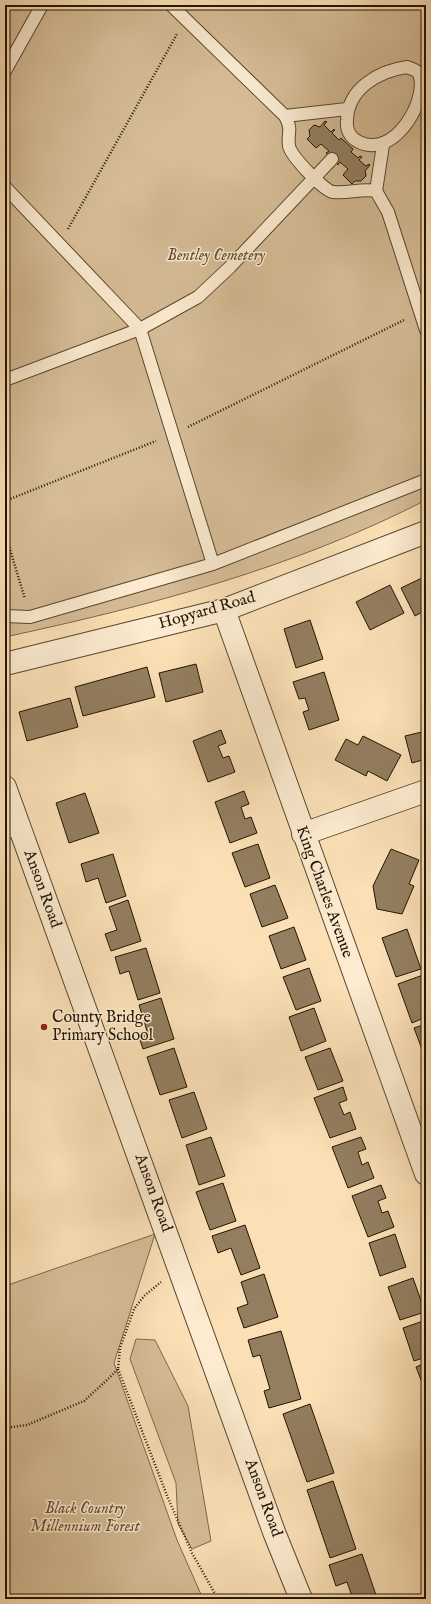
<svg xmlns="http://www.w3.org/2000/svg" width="431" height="1604" viewBox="0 0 431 1604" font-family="'IM FELL English',serif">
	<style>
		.green { fill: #d6bd97; stroke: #7c684c }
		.building { fill: #937e60; stroke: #221402 }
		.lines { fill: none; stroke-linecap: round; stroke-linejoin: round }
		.service-casing { stroke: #58472f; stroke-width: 14 }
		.minor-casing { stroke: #58472f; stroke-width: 24 }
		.path { stroke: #221402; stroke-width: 2.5; stroke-dasharray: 1 2; stroke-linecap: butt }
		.service { stroke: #fcebd0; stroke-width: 12 }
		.minor { stroke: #fcebd0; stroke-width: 22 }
		.poi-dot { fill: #8f2418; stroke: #fcebd0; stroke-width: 1.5 }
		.labels { text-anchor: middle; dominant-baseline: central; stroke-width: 3; stroke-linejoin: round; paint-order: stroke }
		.park-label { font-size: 16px; font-style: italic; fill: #614f36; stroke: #fcebd0 }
		.street-label { font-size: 16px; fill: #221402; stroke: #fcebd0 }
		.poi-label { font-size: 16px; fill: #221402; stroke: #fcebd0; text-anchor: start }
	</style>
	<rect width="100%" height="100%" fill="#fbe0b6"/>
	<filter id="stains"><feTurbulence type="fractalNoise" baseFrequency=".005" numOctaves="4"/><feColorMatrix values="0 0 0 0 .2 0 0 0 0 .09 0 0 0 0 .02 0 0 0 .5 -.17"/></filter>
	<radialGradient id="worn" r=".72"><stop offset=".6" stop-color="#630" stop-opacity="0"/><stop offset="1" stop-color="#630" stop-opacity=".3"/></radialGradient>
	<path class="green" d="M 5,5 L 426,5 L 426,500 C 294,568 149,606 5,637 Z
		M 155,1234 L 114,1363 L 177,1540 L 203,1599 L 5,1599 L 5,1286 Z
		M 136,1339 L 155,1340 L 188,1406 L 211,1541 L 192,1549 L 178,1524 L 176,1483 L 130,1359 Z"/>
	<path class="building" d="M 325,121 L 327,122 L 324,125 L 331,132 L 334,129 L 335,130 L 332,133 L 339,140 L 341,138 L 353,149 L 351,152 L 358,158 L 360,156 L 362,157 L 359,160 L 366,166 L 369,164 L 370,165 L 365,171 L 366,176 L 361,181 L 355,181 L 352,184 L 343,175 L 348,169 L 340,162 L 338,165 L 326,153 L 329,151 L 321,144 L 316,148 L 307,139 L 310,136 L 309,130 L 314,125 L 320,127 Z
		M 426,576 L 426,610 L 415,616 L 401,588 Z
		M 390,585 L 404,613 L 370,630 L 356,602 Z
		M 310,620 L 323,659 L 296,668 L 284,629 Z
		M 196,664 L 203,692 L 166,702 L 159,673 Z
		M 147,667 L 155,697 L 83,716 L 75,687 Z
		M 324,672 L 339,720 L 309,730 L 303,712 L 309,710 L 305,698 L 299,699 L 293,682 Z
		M 70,698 L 78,727 L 27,741 L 19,712 Z
		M 221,730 L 226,743 L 218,746 L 223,758 L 229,756 L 235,772 L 208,782 L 193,741 Z
		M 426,731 L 426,759 L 412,763 L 405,736 Z
		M 363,736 L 401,755 L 387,781 L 368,771 L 366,776 L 335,760 L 346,739 L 358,745 Z
		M 244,791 L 249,804 L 241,807 L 245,819 L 251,817 L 257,833 L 230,843 L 215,802 Z
		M 85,793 L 99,833 L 69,843 L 56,803 Z
		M 258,844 L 270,878 L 245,887 L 232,853 Z
		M 391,849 L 419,860 L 409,884 L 414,886 L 402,914 L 377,909 L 373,886 Z
		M 113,854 L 126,896 L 106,903 L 98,878 L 86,882 L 81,864 Z
		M 275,885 L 288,918 L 262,927 L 250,894 Z
		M 128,900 L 141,941 L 111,951 L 105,934 L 117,930 L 109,907 Z
		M 294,927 L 306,960 L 281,969 L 269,936 Z
		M 407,929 L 421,969 L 396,977 L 382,938 Z
		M 146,948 L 160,993 L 138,1000 L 129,971 L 120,974 L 115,957 Z
		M 309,968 L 321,1001 L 296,1010 L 283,977 Z
		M 423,975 L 426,984 L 426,1017 L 412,1023 L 398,984 Z
		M 161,998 L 174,1039 L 143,1049 L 138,1034 L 147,1031 L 139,1005 Z
		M 314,1008 L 326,1041 L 301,1051 L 289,1017 Z
		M 426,1024 L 426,1060 L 414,1028 Z
		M 174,1048 L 187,1087 L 160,1095 L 147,1057 Z
		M 330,1048 L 343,1081 L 318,1090 L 305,1057 Z
		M 343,1087 L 347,1100 L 339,1103 L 344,1115 L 350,1112 L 356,1129 L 330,1138 L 314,1098 Z
		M 194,1092 L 207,1129 L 182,1138 L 169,1100 Z
		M 211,1137 L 225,1176 L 199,1185 L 186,1145 Z
		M 361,1137 L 366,1149 L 358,1152 L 362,1165 L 368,1162 L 374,1178 L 348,1188 L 332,1147 Z
		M 223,1183 L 236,1221 L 210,1230 L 196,1192 Z
		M 381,1185 L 386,1198 L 378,1201 L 382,1213 L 388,1211 L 394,1227 L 368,1237 L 352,1196 Z
		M 245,1225 L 260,1268 L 241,1275 L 231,1248 L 218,1253 L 212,1236 Z
		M 395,1234 L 406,1267 L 380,1276 L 369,1243 Z
		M 264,1274 L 278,1317 L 244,1328 L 237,1308 L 248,1304 L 241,1282 Z
		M 413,1278 L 425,1312 L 400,1320 L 388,1287 Z
		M 426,1320 L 426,1357 L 414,1361 L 403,1328 Z
		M 281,1331 L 301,1399 L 269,1408 L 264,1391 L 270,1389 L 260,1355 L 253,1357 L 248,1340 Z
		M 426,1363 L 426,1393 L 416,1367 Z
		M 310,1404 L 334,1473 L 307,1482 L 283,1414 Z
		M 333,1481 L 356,1549 L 330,1558 L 307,1490 Z
		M 362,1554 L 377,1598 L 372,1599 L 353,1599 L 347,1582 L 336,1586 L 329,1565 Z"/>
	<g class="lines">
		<g class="service-casing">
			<path id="service" d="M 171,5 L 285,116 C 293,131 287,132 289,146 C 291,156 324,191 333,192 C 348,194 361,188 376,191 L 388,212 L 426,330
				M 407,67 C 410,68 415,70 418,72 C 431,95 396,160 359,142 C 350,138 346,130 347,120 C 348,89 378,71 407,67 Z
				M 5,71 L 42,5
				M 285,116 L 347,109
				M 5,187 L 140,329 L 213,564
				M 376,191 L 383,145
				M 5,380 L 140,329 L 198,297 L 230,267 L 332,159
				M 5,616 L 30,617 L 213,564 L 426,480
				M 5,833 L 20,828"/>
		</g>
		<g class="minor-casing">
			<path id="minor" d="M 224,610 L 426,1174
				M 5,664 L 224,610 L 426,532
				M 5,787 L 274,1532 L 301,1599
				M 303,834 L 426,791"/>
		</g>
		<path class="path" d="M 68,229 L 177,34
			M 188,427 L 404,320
			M 5,501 L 156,441
			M 5,533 L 25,599
			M 118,1369 L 168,1498 L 192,1553 L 218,1599
			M 5,1428 L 27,1425 L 84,1401 L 107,1380 L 118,1369 L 120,1348 L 134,1309 L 144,1296 L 161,1282"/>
		<use href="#service" class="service"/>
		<use href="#minor" class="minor"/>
	</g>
	<circle class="poi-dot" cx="44" cy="1027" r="4"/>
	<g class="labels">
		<g class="park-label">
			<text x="216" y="256">Bentley Cemetery</text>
			<text x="85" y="1509">Black Country<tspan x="85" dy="18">Millennium Forest</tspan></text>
		</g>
		<g class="street-label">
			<text transform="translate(207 611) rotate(-16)">Hopyard Road</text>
			<text transform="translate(42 889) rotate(70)">Anson Road</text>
			<text transform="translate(324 892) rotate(70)">King Charles Avenue</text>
			<text transform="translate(153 1193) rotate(70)">Anson Road</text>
			<text transform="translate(263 1498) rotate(70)">Anson Road</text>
		</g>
		<g class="poi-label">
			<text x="52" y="1018">County Bridge<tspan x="52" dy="18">Primary School</tspan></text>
		</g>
	</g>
	<rect width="431" height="1604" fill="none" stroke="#fbe0b6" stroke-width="20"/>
	<rect x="6" y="6" width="419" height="1592" fill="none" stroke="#221402" stroke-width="2"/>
	<rect x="10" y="10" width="411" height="1584" fill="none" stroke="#221402"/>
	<rect width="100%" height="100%" filter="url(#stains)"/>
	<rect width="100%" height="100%" fill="url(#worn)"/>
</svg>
